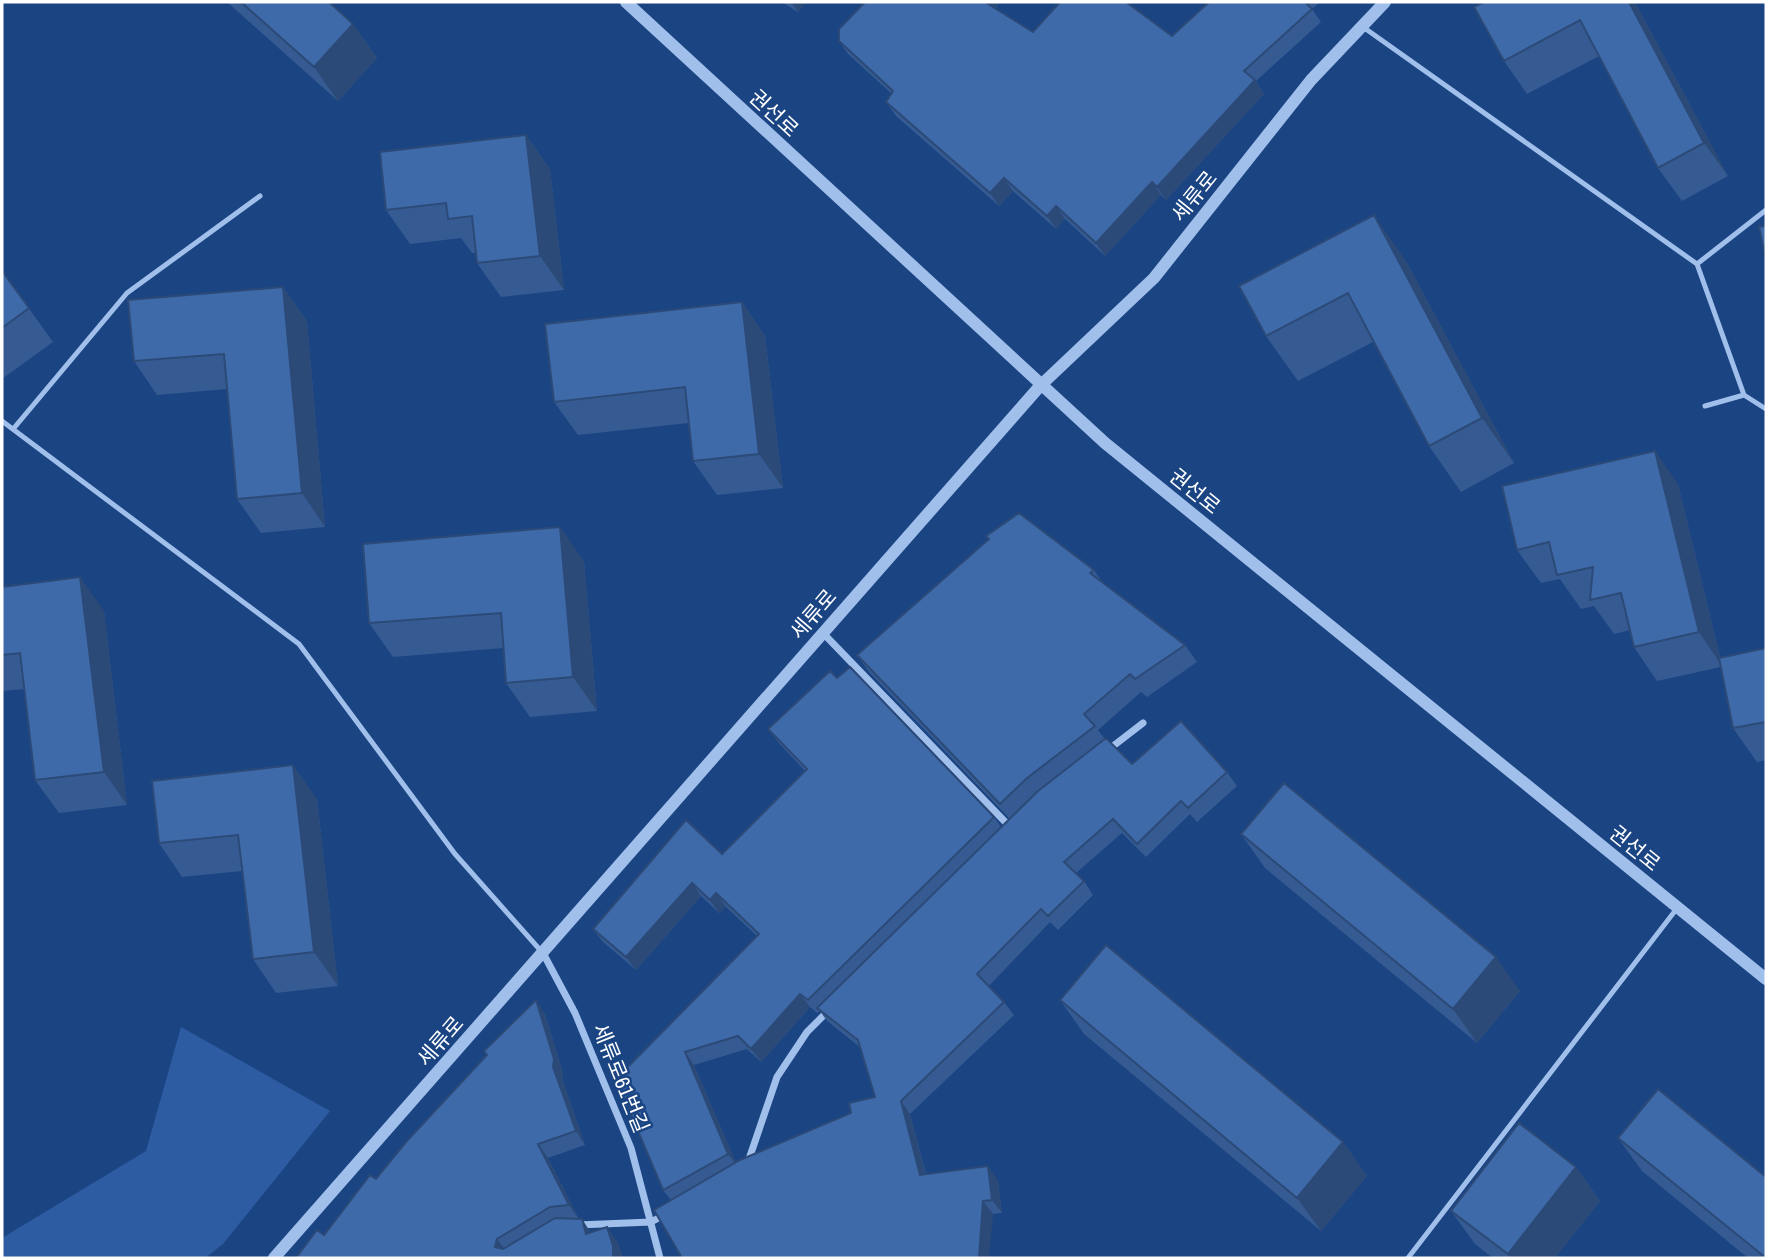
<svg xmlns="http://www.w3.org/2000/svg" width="1768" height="1260" viewBox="0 0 1768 1260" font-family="'Archivo Narrow','Noto Sans KR',sans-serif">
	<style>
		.green { fill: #2e5ca2 }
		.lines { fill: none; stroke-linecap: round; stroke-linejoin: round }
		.service { stroke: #a1bfeb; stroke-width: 5 }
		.minor { stroke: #a1bfeb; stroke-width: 7 }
		.tertiary { stroke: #a1bfeb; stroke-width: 12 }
		.wall { fill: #365b92; fill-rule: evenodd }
		.shaded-wall { fill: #2c4a77 }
		.building { fill: #3f6aaa; stroke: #2c4a77; stroke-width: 2 }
		.labels { text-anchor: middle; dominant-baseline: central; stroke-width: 5; stroke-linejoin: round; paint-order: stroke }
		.street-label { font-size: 21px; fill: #fff; stroke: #1b4483 }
	</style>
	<rect width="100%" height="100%" fill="#1b4483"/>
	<path class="green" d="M 181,1027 L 330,1111 L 223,1244 L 205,1258 L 2,1258 L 2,1238 L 146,1151 Z"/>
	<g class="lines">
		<path class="service" d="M 1363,27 L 1697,264 L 1766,210
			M 1697,264 L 1744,395 L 1705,406
			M 1744,395 L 1766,409
			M 2,421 L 299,644 L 455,854 L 541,951
			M 14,428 L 127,293 L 260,196
			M 1408,1258 L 1678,907"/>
		<path class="minor" d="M 822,632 L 1012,829
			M 1108,750 L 1143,723
			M 543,953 L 575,1013 L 631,1148 L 660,1258
			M 748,1162 L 777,1077 L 807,1032 L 828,1011
			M 578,1225 L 651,1222 L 666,1214"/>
		<path class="tertiary" d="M 626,2 L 1105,443 L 1766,979
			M 274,1258 L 1040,386 L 1154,278 L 1311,80 L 1385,2"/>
	</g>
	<path class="wall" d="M 227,2 L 329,2 L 353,24 L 377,58 L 338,101 Z
		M 782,2 L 806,2 L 798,12 Z
		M 859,2 L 999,2 L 996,9 L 1033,32 L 1131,6 L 1172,36 L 1209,2 L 1320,2 L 1312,9 L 1321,22 L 1256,81 L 1264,94 L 1166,200 L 1161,195 L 1105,256 L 1065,219 L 1056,229 L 1013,191 L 999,206 L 896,116 L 886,102 L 892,94 L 848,54 L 839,41 L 862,4 Z
		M 1635,2 L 1728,176 L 1682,201 L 1658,168 L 1599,56 L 1527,94 L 1504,61 L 1474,7 Z
		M 526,135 L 550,169 L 564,290 L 501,297 L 477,263 L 476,253 L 472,253 L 461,238 L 410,244 L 386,210 Z
		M 1406,261 L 1514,463 L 1461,492 L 1429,446 L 1373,342 L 1298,381 L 1266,336 Z
		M 2,271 L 53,342 L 2,379 Z
		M 283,287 L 307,321 L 325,527 L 261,533 L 237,499 L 227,389 L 157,395 L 134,361 Z
		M 742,302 L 765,336 L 783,488 L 717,495 L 693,461 L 689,423 L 578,435 L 554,402 Z
		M 1678,484 L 1720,657 L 1766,648 L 1766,760 L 1757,762 L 1733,728 L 1721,667 L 1657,681 L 1634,647 L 1630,630 L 1614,634 L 1594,606 L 1581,609 L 1560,579 L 1541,583 L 1517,550 Z
		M 584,561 L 597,711 L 530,717 L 506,683 L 503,648 L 393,657 L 369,623 Z
		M 1094,570 L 1102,582 L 1185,645 L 1197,662 L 1147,697 L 1141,692 L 1098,730 L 1105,739 L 1132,764 L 1227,772 L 1237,786 L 1197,822 L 1190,814 L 1146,857 L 1122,833 L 1076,873 L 1084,881 L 1093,895 L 1058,930 L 1050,922 L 989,986 L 1004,1002 L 1014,1015 L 910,1114 L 926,1174 L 998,1180 L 1002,1213 L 993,1214 L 671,1200 L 663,1190 L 616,1079 L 757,936 L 726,907 L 719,913 L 701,896 L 636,970 L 603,942 L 593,929 L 722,854 L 805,771 L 778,742 L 768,729 L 837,678 L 994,817 L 1001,827 L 1010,819 L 869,672 L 857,655 ZM 810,1007 L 817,1013 L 820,1011 L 827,1021 L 861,1048 L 875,1097 L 851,1113 L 736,1163 L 694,1065 L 747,1049 L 761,1062 Z
		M 2,587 L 104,611 L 127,805 L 59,813 L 35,780 L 24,689 L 2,691 Z
		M 317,799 L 338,986 L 276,993 L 253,959 L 242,871 L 182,877 L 159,843 Z
		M 1241,834 L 1520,991 L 1477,1043 L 1265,868 Z
		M 1060,1000 L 1343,1142 L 1367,1176 L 1321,1231 L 1084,1034 Z
		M 545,1014 L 563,1073 L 563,1081 L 585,1145 L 548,1158 L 579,1219 L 591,1233 L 617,1241 L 623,1258 L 296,1258 L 324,1235 L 376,1179 Z
		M 1618,1138 L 1766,1258 L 1748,1258 L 1642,1171 Z
		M 1576,1167 L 1600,1201 L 1555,1258 L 1493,1258 L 1475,1244 L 1451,1211 Z"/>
	<path class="shaded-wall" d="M 791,2 L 806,2 L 798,12 Z
		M 984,2 L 999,2 L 993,14 Z
		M 1629,2 L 1635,2 L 1728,176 L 1704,143 Z
		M 353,24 L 377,58 L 338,101 L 314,67 Z
		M 1255,80 L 1264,94 L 1166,200 L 1157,187 Z
		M 526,135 L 550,169 L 564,290 L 540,256 Z
		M 1004,178 L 1013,191 L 999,206 L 990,193 Z
		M 1152,182 L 1161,195 L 1105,256 L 1096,243 Z
		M 1056,206 L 1065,219 L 1056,229 L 1047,216 Z
		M 1374,215 L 1406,261 L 1514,463 L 1482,418 Z
		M 283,287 L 307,321 L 325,527 L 302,493 Z
		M 742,302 L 765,336 L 783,488 L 759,454 Z
		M 1655,451 L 1678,484 L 1722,666 L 1699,632 Z
		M 560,527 L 584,561 L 597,711 L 573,677 Z
		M 80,577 L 104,611 L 127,805 L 104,772 Z
		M 293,765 L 317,799 L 338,986 L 314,952 Z
		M 692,883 L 701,896 L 636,970 L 626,957 Z
		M 716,893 L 726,907 L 719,913 L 710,900 Z
		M 1496,957 L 1520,991 L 1477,1043 L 1453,1009 Z
		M 800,994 L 810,1007 L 761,1062 L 751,1049 Z
		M 536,1000 L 545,1014 L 563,1073 L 563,1081 L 585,1145 L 576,1131 L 553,1067 Z
		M 685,1052 L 694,1065 L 738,1167 L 728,1154 Z
		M 901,1101 L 910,1114 L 929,1188 L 920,1175 Z
		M 1343,1142 L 1367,1176 L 1321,1231 L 1297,1198 Z
		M 538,1144 L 548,1158 L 579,1219 L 569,1205 Z
		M 988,1166 L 998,1180 L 1002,1213 L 992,1200 Z
		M 1576,1167 L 1600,1201 L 1555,1258 L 1510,1258 L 1508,1254 Z
		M 983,1201 L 993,1214 L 989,1258 L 979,1258 Z
		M 582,1219 L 591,1233 L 586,1234 Z
		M 607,1227 L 617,1241 L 623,1258 L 613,1258 Z
		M 497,1239 L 507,1253 L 495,1247 Z"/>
	<path class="building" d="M 241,2 L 329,2 L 353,24 L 314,67 Z
		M 865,2 L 985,2 L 1033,32 L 1060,2 L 1126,2 L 1172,36 L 1209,2 L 1305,2 L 1312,9 L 1244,71 L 1255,80 L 1157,187 L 1152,182 L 1096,243 L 1056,206 L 1047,216 L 1004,178 L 990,193 L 886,102 L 893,91 L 839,41 L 839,29 Z
		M 1484,2 L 1629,2 L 1704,143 L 1658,168 L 1580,20 L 1504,61 L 1474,7 Z
		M 526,135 L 540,256 L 477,263 L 472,216 L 448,219 L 446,203 L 386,210 L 380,152 Z
		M 1374,215 L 1482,418 L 1429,446 L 1348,293 L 1266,336 L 1239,286 Z
		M 1766,226 L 1766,258 L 1759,227 Z
		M 2,271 L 29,308 L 2,328 Z
		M 283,287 L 302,493 L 237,499 L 224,354 L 134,361 L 128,300 Z
		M 742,302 L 759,454 L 693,461 L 685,387 L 554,402 L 545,324 Z
		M 1655,451 L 1699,632 L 1634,647 L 1621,593 L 1590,600 L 1593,567 L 1557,575 L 1549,542 L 1517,550 L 1502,486 Z
		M 1019,513 L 1094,570 L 1090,573 L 1185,645 L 1135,679 L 1130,674 L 1084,714 L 1095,726 L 1027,778 L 1000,804 L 857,655 L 989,539 L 986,536 Z
		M 560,527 L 573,677 L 506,683 L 501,613 L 369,623 L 363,544 Z
		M 80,577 L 104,772 L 35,780 L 20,653 L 2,655 L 2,587 Z
		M 1766,648 L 1766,722 L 1733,728 L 1719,658 Z
		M 850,667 L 994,817 L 808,1000 L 800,994 L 751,1049 L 738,1036 L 685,1052 L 728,1154 L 663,1190 L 616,1079 L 759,934 L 716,893 L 710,900 L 692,883 L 626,957 L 593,929 L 686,820 L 722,854 L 807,769 L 768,729 L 830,671 L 837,678 Z
		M 1181,721 L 1227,772 L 1188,808 L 1181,801 L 1137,844 L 1113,819 L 1064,862 L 1084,881 L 1048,916 L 1041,909 L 977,974 L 1004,1002 L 901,1101 L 920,1175 L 988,1166 L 992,1200 L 983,1201 L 979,1258 L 682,1258 L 654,1210 L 740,1160 L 851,1113 L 849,1103 L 875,1097 L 858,1040 L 817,1008 L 1038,791 L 1106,738 L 1132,764 Z
		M 293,765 L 314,952 L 253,959 L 238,835 L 159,843 L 152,781 Z
		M 1284,783 L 1496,957 L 1453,1009 L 1241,834 Z
		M 1106,945 L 1343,1142 L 1297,1198 L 1060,1000 Z
		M 536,1000 L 554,1059 L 553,1067 L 576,1131 L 538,1144 L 569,1205 L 550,1207 L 497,1239 L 495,1247 L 503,1249 L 555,1218 L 582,1219 L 586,1234 L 607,1227 L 613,1246 L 613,1258 L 296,1258 L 317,1230 L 324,1235 L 370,1175 L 376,1179 L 406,1142 L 487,1055 L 484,1051 Z
		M 1658,1089 L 1766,1177 L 1766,1258 L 1618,1138 Z
		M 1519,1123 L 1576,1167 L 1508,1254 L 1451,1211 Z"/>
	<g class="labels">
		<g class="street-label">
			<text transform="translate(774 113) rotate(43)">권선로</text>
			<text transform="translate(1194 196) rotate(-51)">세류로</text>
			<text transform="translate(1195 491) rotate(39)">권선로</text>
			<text transform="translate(813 614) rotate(-49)">세류로</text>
			<text transform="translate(1635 848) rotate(39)">권선로</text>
			<text transform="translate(440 1041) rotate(-49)">세류로</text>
			<text transform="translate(621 1078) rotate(68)">세류로61번길</text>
		</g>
	</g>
	<rect width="1768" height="1260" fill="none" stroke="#ffffff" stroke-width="7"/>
</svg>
